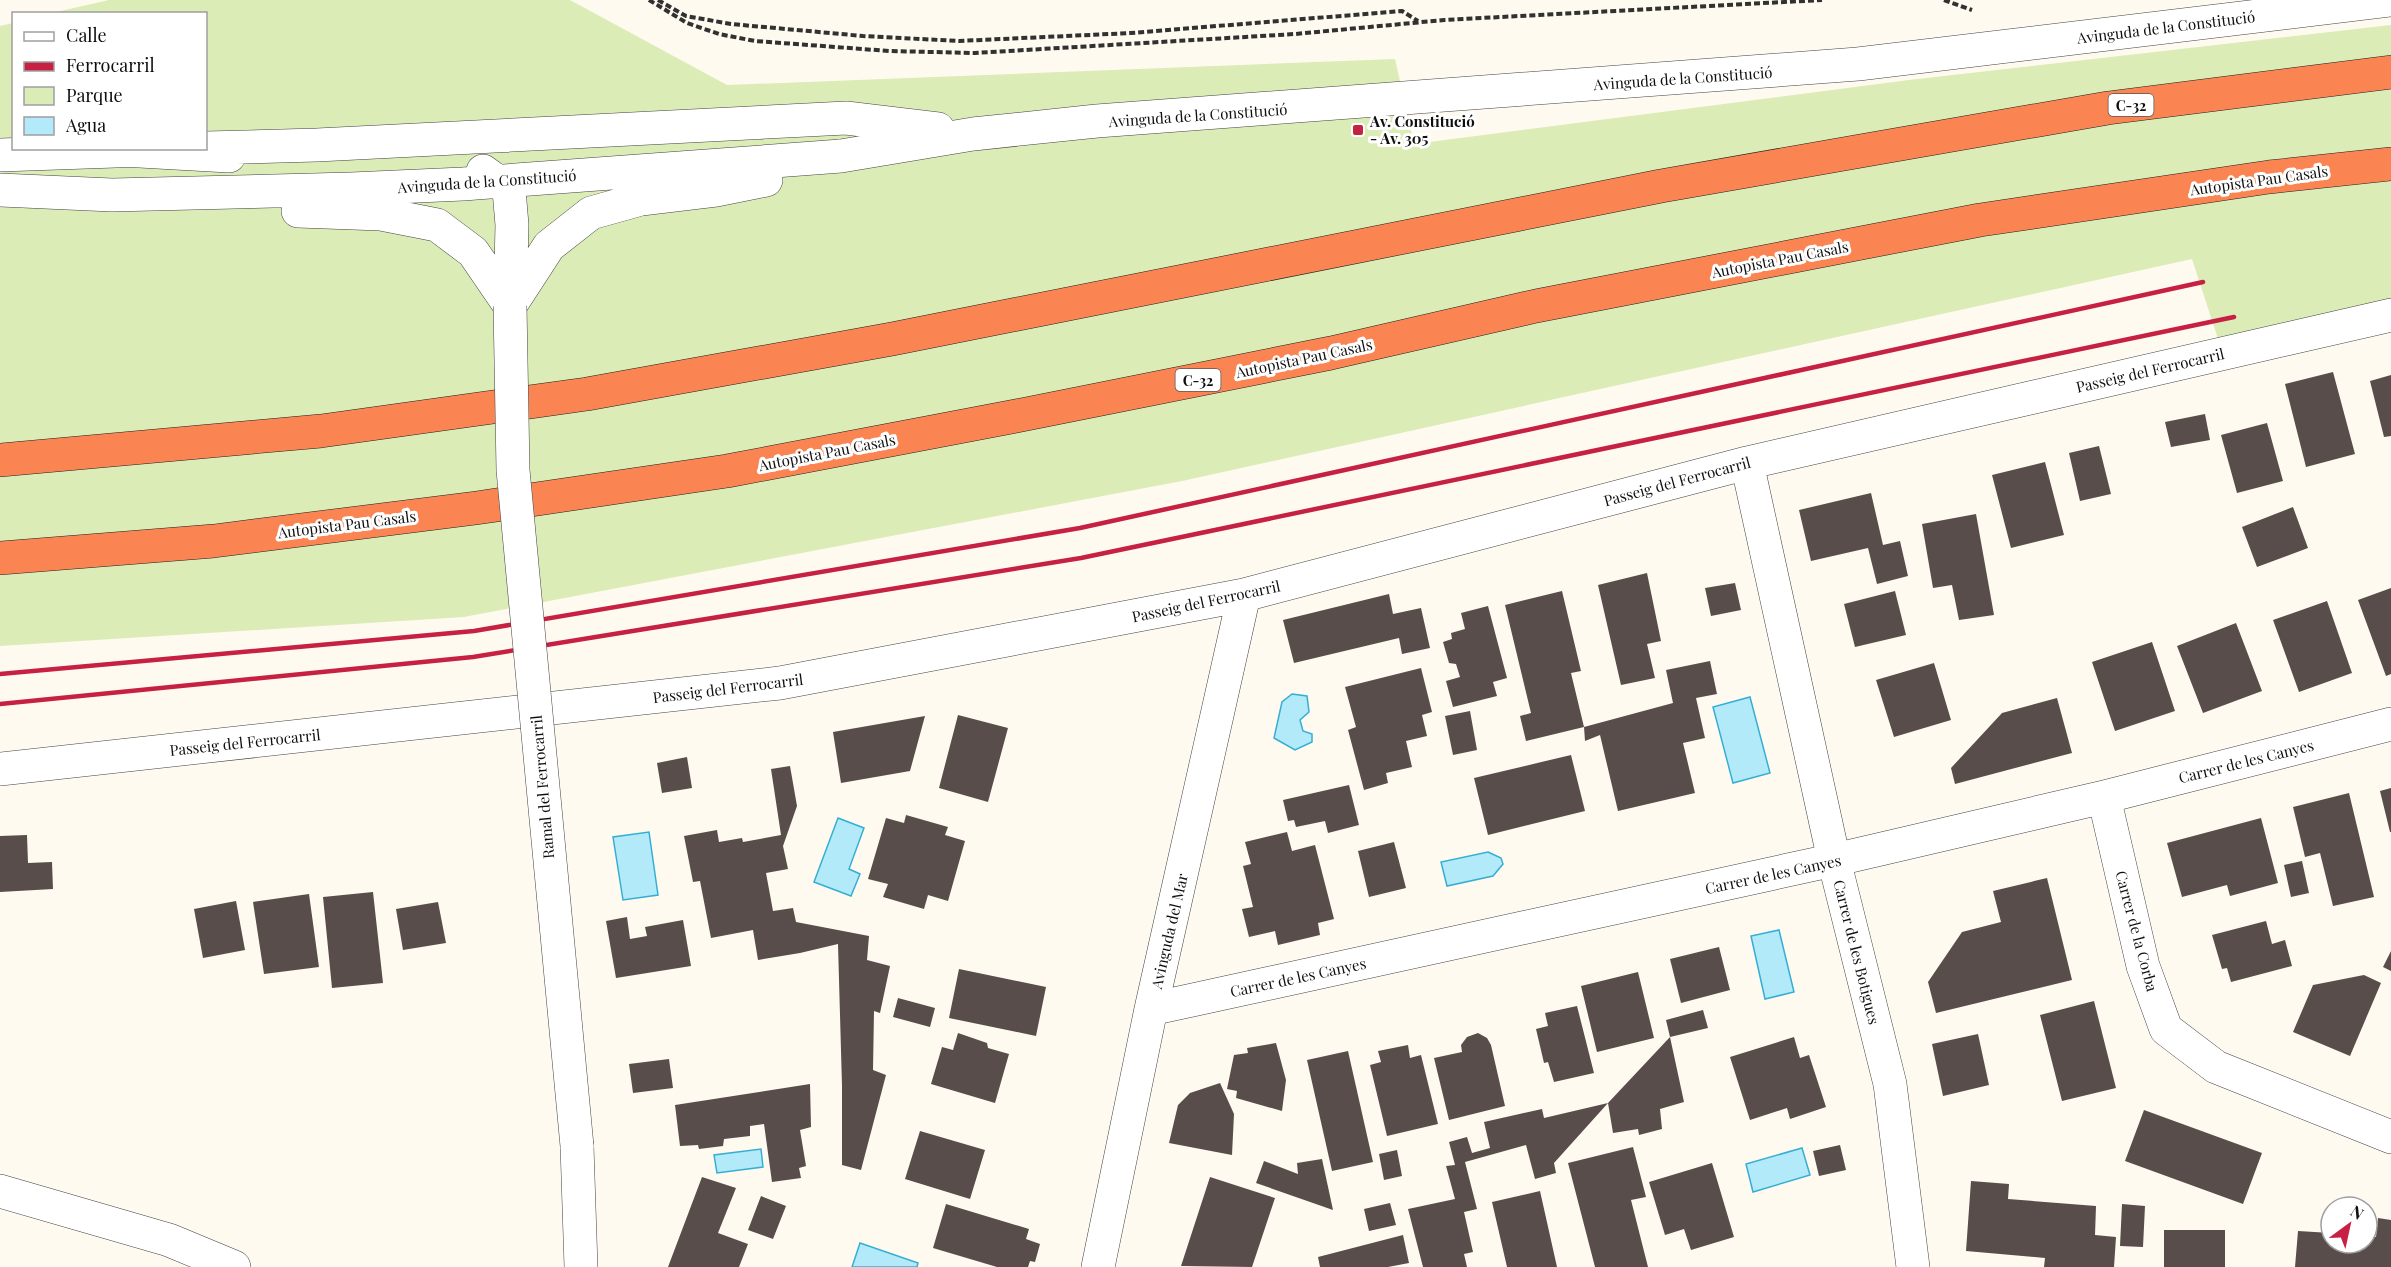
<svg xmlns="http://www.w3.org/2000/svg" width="2391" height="1267" viewBox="0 0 2391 1267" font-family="'Playfair Display',serif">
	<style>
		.green { fill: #dbecb7 }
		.water { fill: #b2eaf9; stroke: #36aed3; stroke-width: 1.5 }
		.building { fill: #584d4a }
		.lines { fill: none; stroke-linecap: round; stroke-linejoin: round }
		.minor-casing { stroke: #424242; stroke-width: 34 }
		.tertiary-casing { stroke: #424242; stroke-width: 34 }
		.motorway-casing { stroke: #202020; stroke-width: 34 }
		.path { stroke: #313131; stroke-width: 4; stroke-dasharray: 6 3; stroke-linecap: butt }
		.minor { stroke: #fff; stroke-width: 33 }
		.tertiary { stroke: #fff; stroke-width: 33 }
		.motorway { stroke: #fa8553; stroke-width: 33 }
		.rail { stroke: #c62042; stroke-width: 4.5 }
		.minor-bridge-casing { stroke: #424242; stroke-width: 34; stroke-linecap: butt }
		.minor-bridge { stroke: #fff; stroke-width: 33 }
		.poi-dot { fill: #c62042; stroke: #fff; stroke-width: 2 }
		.labels { text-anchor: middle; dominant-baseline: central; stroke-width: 6; stroke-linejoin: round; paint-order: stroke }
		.shield { fill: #fff; stroke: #575757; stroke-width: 1.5 }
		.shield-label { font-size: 14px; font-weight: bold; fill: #0f0f0f }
		.street-label { font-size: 15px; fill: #0f0f0f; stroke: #fff }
		.poi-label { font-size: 15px; font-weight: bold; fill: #0f0f0f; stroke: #fff; text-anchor: start }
	</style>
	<rect width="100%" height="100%" fill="#fffaf0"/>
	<path class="green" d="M 109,0 L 570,0 L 727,85 L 1395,59 L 1414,144 L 1909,80 L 2391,25 L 2391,301 L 2219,342 L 2192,259 L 1182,481 L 464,617 L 0,646 L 0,26 L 13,23 L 14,148 L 206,148 L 206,14 L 52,13 Z"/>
	<path class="water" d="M 1292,694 L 1307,696 L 1309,712 L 1300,720 L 1303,731 L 1312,734 L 1312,742 L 1295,750 L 1274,738 L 1282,702 Z
		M 1750,697 L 1770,773 L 1733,783 L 1713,707 Z
		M 838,818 L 864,828 L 849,869 L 860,874 L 851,896 L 814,882 Z
		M 649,832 L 658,895 L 623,900 L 613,837 Z
		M 1488,852 L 1501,858 L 1503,864 L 1493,876 L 1447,886 L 1441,862 Z
		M 1779,930 L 1794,992 L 1765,999 L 1751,936 Z
		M 1802,1148 L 1810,1175 L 1753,1192 L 1746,1164 Z
		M 761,1149 L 763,1167 L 717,1173 L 714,1155 Z
		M 860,1243 L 918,1263 L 917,1267 L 852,1267 Z"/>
	<path class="building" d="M 2333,372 L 2355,454 L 2306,467 L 2285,384 Z
		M 2391,375 L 2391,436 L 2384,437 L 2370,381 Z
		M 2205,414 L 2210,440 L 2171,447 L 2165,422 Z
		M 2267,423 L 2283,481 L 2237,493 L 2221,435 Z
		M 2099,446 L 2111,494 L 2080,501 L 2069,453 Z
		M 2045,462 L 2064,535 L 2011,548 L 1992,475 Z
		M 1871,493 L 1883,545 L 1900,541 L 1908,576 L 1877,584 L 1868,548 L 1811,561 L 1799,510 Z
		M 2293,507 L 2308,548 L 2257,567 L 2242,527 Z
		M 1976,514 L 1994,615 L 1959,620 L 1952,585 L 1933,588 L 1922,524 Z
		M 1647,573 L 1661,641 L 1647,644 L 1655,678 L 1621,685 L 1598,585 Z
		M 1735,583 L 1741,610 L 1711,616 L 1705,588 Z
		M 2391,588 L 2391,674 L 2386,676 L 2358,600 Z
		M 1562,591 L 1581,671 L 1571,673 L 1584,727 L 1673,703 L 1666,670 L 1710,661 L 1717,694 L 1696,698 L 1705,738 L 1683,743 L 1695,793 L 1618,811 L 1600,735 L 1585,741 L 1584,727 L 1526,741 L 1520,716 L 1531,713 L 1505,605 Z
		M 1895,591 L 1906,635 L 1855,647 L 1844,604 Z
		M 1389,594 L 1393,614 L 1421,608 L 1430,648 L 1402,654 L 1399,638 L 1294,663 L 1283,620 Z
		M 2327,601 L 2352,673 L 2299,692 L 2273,620 Z
		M 1488,606 L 1507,678 L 1493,682 L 1497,696 L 1453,707 L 1446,681 L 1460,677 L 1456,664 L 1449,663 L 1443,642 L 1452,639 L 1451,633 L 1465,629 L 1461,613 Z
		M 2236,623 L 2262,691 L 2203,713 L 2177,646 Z
		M 2152,642 L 2175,711 L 2115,731 L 2092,662 Z
		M 1934,663 L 1951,720 L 1894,737 L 1876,680 Z
		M 1421,668 L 1432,712 L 1422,715 L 1427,736 L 1406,741 L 1412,767 L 1386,773 L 1388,783 L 1364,790 L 1348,730 L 1356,727 L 1345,687 Z
		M 2057,698 L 2072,753 L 1955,784 L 1951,768 L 2002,713 Z
		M 1470,711 L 1477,750 L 1453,755 L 1445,716 Z
		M 958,715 L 1008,728 L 988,802 L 939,788 Z
		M 925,716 L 910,771 L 841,783 L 833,732 Z
		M 1571,755 L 1585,811 L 1488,835 L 1474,778 Z
		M 687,757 L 692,788 L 662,793 L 657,763 Z
		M 790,766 L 797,806 L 783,846 L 788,869 L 766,873 L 773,911 L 793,908 L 796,922 L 869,936 L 867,960 L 890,966 L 880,1013 L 874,1011 L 873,1070 L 886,1075 L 861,1170 L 842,1165 L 842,1086 L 838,944 L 800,953 L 758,960 L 753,930 L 711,938 L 700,881 L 693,882 L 684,836 L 717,830 L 719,842 L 742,838 L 743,842 L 781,835 L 771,769 Z
		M 1349,785 L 1359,825 L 1328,833 L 1325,821 L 1296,827 L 1294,820 L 1288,821 L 1283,800 Z
		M 2391,788 L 2391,832 L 2390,832 L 2380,791 Z
		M 2349,793 L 2374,897 L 2333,906 L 2320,853 L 2305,857 L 2293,807 Z
		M 906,815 L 948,827 L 945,835 L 965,841 L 948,901 L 928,895 L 924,909 L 883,897 L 888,884 L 868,879 L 886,818 L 904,823 Z
		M 2261,818 L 2278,883 L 2230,896 L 2227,885 L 2182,897 L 2167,843 Z
		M 1287,832 L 1292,851 L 1315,845 L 1334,919 L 1318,923 L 1320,935 L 1278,945 L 1275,931 L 1249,937 L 1242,909 L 1253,907 L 1243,866 L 1251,864 L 1245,842 Z
		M 27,835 L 28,863 L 52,862 L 53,889 L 0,892 L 0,836 Z
		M 1394,842 L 1406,888 L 1369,897 L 1358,851 Z
		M 2302,861 L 2309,893 L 2291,897 L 2284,865 Z
		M 2047,878 L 2072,980 L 1936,1013 L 1928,982 L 1962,932 L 2001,922 L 1993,891 Z
		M 373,892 L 383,983 L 332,988 L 323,897 Z
		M 309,894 L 319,967 L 264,974 L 253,902 Z
		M 236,901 L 245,950 L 203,958 L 194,909 Z
		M 438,902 L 446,943 L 403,950 L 396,909 Z
		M 627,917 L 630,939 L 647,936 L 645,927 L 683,920 L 691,966 L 616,978 L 606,921 Z
		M 2266,921 L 2272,944 L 2285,940 L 2292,966 L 2231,982 L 2227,968 L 2222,969 L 2212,935 Z
		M 1719,947 L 1730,990 L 1681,1003 L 1670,959 Z
		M 2391,951 L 2391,971 L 2383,967 Z
		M 959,969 L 1046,987 L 1036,1036 L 949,1018 Z
		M 1638,972 L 1654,1038 L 1597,1052 L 1581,986 Z
		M 2364,975 L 2381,983 L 2350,1056 L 2293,1032 L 2313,985 Z
		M 898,998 L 935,1008 L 930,1027 L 893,1017 Z
		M 2094,1001 L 2116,1088 L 2062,1101 L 2040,1015 Z
		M 1577,1006 L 1594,1073 L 1554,1082 L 1548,1062 L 1544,1063 L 1536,1029 L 1548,1026 L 1545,1013 Z
		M 1703,1010 L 1708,1028 L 1670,1037 L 1666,1020 Z
		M 958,1033 L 987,1043 L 988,1048 L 1009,1054 L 995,1103 L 931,1084 L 942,1047 L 953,1050 Z
		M 1478,1033 L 1487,1038 L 1491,1045 L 1505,1106 L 1449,1120 L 1434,1058 L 1462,1052 L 1461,1045 L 1467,1037 Z
		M 1978,1034 L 1989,1085 L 1943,1096 L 1932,1044 Z
		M 1670,1037 L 1684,1102 L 1660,1109 L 1662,1129 L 1639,1135 L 1638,1129 L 1613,1133 L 1608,1103 Z
		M 1794,1037 L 1800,1058 L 1809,1055 L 1826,1107 L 1790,1119 L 1787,1108 L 1750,1120 L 1730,1057 Z
		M 1276,1043 L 1286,1080 L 1282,1111 L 1236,1098 L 1237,1091 L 1227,1089 L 1234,1055 L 1248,1053 L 1247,1048 Z
		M 1408,1045 L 1410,1058 L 1421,1055 L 1438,1124 L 1387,1136 L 1370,1065 L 1381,1062 L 1378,1051 Z
		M 1348,1051 L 1373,1162 L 1332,1171 L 1307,1060 Z
		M 669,1059 L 673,1088 L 633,1093 L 629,1064 Z
		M 1220,1083 L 1234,1114 L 1232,1155 L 1169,1143 L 1178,1105 L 1190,1093 Z
		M 810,1084 L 811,1127 L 800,1130 L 806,1166 L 799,1168 L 801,1178 L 772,1182 L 764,1124 L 750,1126 L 750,1136 L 724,1139 L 723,1146 L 699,1149 L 698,1145 L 680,1146 L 675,1105 Z
		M 1608,1103 L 1554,1163 L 1556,1173 L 1535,1179 L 1526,1145 L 1465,1162 L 1477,1209 L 1464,1212 L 1473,1252 L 1464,1254 L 1467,1267 L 1423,1267 L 1408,1209 L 1455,1199 L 1446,1166 L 1455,1165 L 1449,1142 L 1467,1137 L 1472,1153 L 1490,1148 L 1484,1122 L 1542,1109 L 1544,1118 Z
		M 2144,1110 L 2262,1153 L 2243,1204 L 2125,1161 Z
		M 920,1131 L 985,1150 L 970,1199 L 905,1179 Z
		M 1840,1145 L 1846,1170 L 1819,1176 L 1813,1151 Z
		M 1633,1147 L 1646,1197 L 1631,1200 L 1648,1267 L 1595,1267 L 1568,1163 Z
		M 1397,1150 L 1402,1176 L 1384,1180 L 1379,1154 Z
		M 1322,1159 L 1333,1210 L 1256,1183 L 1264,1161 L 1298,1174 L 1297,1163 Z
		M 1712,1163 L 1734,1237 L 1691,1250 L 1684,1229 L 1665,1235 L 1649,1182 Z
		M 702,1177 L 736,1188 L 718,1233 L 748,1244 L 739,1267 L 668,1267 Z
		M 1210,1177 L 1275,1198 L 1252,1267 L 1181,1266 Z
		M 1971,1181 L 2009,1184 L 2008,1199 L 2096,1206 L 2095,1235 L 2116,1237 L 2114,1267 L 2044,1267 L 2045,1258 L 1966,1251 Z
		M 1540,1191 L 1557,1267 L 1507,1267 L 1492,1202 Z
		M 761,1196 L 786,1206 L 773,1239 L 748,1230 Z
		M 1390,1203 L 1396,1225 L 1369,1231 L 1364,1209 Z
		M 946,1204 L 1029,1229 L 1026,1239 L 1040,1244 L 1035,1262 L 1030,1261 L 1028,1267 L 997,1267 L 933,1248 Z
		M 2122,1204 L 2145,1206 L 2143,1247 L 2120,1246 Z
		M 2378,1218 L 2391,1220 L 2391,1267 L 2295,1267 L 2298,1231 L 2331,1233 L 2331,1243 L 2367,1243 L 2367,1236 L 2376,1237 Z
		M 2164,1230 L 2225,1230 L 2225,1267 L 2164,1267 Z
		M 1403,1235 L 1409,1263 L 1388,1267 L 1320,1267 L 1318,1257 Z"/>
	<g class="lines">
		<g class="minor-casing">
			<path id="minor" d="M 1747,463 L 1834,860 L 1890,1084 L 1913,1267
				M 0,769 L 780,683 L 1244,595 L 1747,463 L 2391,315
				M 2104,797 L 2143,966 L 2166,1029 L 2216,1067 L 2391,1137
				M 1151,1009 L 1834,860 L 2104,797 L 2391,724
				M 577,1146 L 581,1267
				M 0,1191 L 169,1240 L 234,1267
				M 1098,1267 L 1151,1009 L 1244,595"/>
		</g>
		<g class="tertiary-casing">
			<path id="tertiary" d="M 206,148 L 317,145 L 846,118 L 938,129
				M 122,150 L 229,156
				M 0,155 L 144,150
				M 483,171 L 509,190 L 512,225 L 510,306
				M 0,190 L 112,195 L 351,189 L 463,184 L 841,156 L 973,134 L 1097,121 L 1858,64 L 2391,0
				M 298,211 L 381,214 L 437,225 L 473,252 L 510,306
				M 510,306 L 549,246 L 591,213 L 641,199 L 716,190 L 766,180"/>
		</g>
		<g class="motorway-casing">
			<path id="motorway" d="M 0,460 L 321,431 L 587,394 L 892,339 L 1661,186 L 1872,149 L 2108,108 L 2391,72
				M 0,558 L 214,541 L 476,508 L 727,471 L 1016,416 L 1331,353 L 1536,306 L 1980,220 L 2269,177 L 2391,164"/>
		</g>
		<path class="path" d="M 649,0 L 687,23 L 719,34 L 755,41 L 889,51 L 975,53 L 1295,34 L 1444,20 L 1822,0
			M 658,0 L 686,16 L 731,24 L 863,36 L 959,41 L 1131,33 L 1402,11 L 1418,21
			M 1944,0 L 1972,10"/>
		<use href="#minor" class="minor"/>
		<use href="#tertiary" class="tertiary"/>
		<use href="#motorway" class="motorway"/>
		<path class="rail" d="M 0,674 L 474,631 L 1080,528 L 2203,282
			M 0,704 L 473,657 L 1081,558 L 2234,317"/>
		<g class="minor-bridge-casing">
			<path id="minor-bridge" d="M 510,306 L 513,470 L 577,1146"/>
		</g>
		<use href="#minor-bridge" class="minor-bridge"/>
	</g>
	<rect class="poi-dot" x="1352" y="124" width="12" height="12" rx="3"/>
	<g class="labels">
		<g class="shield">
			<rect x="2108.5" y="94" width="45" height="22" rx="4.5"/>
			<rect x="1175.5" y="369" width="45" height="22" rx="4.5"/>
		</g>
		<g class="shield-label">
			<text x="2131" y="105">C-32</text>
			<text x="1198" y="380">C-32</text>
		</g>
		<g class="street-label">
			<text transform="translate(2166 27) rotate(-7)">Avinguda de la Constitució</text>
			<text transform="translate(1683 78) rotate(-4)">Avinguda de la Constitució</text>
			<text transform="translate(1198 115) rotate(-4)">Avinguda de la Constitució</text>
			<text transform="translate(2259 180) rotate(-8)">Autopista Pau Casals</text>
			<text transform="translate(487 181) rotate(-4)">Avinguda de la Constitució</text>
			<text transform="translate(1780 259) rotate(-11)">Autopista Pau Casals</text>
			<text transform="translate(1304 358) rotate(-12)">Autopista Pau Casals</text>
			<text transform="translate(2150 370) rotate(-13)">Passeig del Ferrocarril</text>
			<text transform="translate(827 452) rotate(-11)">Autopista Pau Casals</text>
			<text transform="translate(1677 481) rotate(-15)">Passeig del Ferrocarril</text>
			<text transform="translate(347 524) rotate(-7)">Autopista Pau Casals</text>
			<text transform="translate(1206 601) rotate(-12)">Passeig del Ferrocarril</text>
			<text transform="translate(728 688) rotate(-7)">Passeig del Ferrocarril</text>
			<text transform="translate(245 742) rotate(-6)">Passeig del Ferrocarril</text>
			<text transform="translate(2246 761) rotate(-14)">Carrer de les Canyes</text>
			<text transform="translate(542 787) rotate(-95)">Ramal del Ferrocarril</text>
			<text transform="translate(1773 874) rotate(-12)">Carrer de les Canyes</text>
			<text transform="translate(1169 931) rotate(-77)">Avinguda del Mar</text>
			<text transform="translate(2137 931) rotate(75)">Carrer de la Corba</text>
			<text transform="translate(1857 952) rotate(76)">Carrer de les Botigues</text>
			<text transform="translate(1298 977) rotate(-12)">Carrer de les Canyes</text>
		</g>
		<g class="poi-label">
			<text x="1370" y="121">Av. Constitució<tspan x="1370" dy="17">- Av. 305</tspan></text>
		</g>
	</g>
	<rect x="12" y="12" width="195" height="138" fill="#ffffff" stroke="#9f9f9f" stroke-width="1.5"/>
	<rect x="24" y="32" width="30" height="9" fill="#ffffff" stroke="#9f9f9f" stroke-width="1.5"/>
	<text x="66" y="42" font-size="18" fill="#0f0f0f">Calle</text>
	<rect x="24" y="62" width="30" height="9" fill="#c62042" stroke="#9f9f9f" stroke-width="1.5"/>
	<text x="66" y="72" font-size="18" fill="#0f0f0f">Ferrocarril</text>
	<rect x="24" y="87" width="30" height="18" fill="#dbecb7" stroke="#9f9f9f" stroke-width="1.5"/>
	<text x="66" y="102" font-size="18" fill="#0f0f0f">Parque</text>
	<rect x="24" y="117" width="30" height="18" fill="#b2eaf9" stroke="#9f9f9f" stroke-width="1.5"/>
	<text x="66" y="132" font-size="18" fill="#0f0f0f">Agua</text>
	<g transform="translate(2349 1225) rotate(33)"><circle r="28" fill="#ffffff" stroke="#9f9f9f" stroke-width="1.5"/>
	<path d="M0-4.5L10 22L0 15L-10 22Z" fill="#c62042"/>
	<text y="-9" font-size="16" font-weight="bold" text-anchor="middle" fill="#0f0f0f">N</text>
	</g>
</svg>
